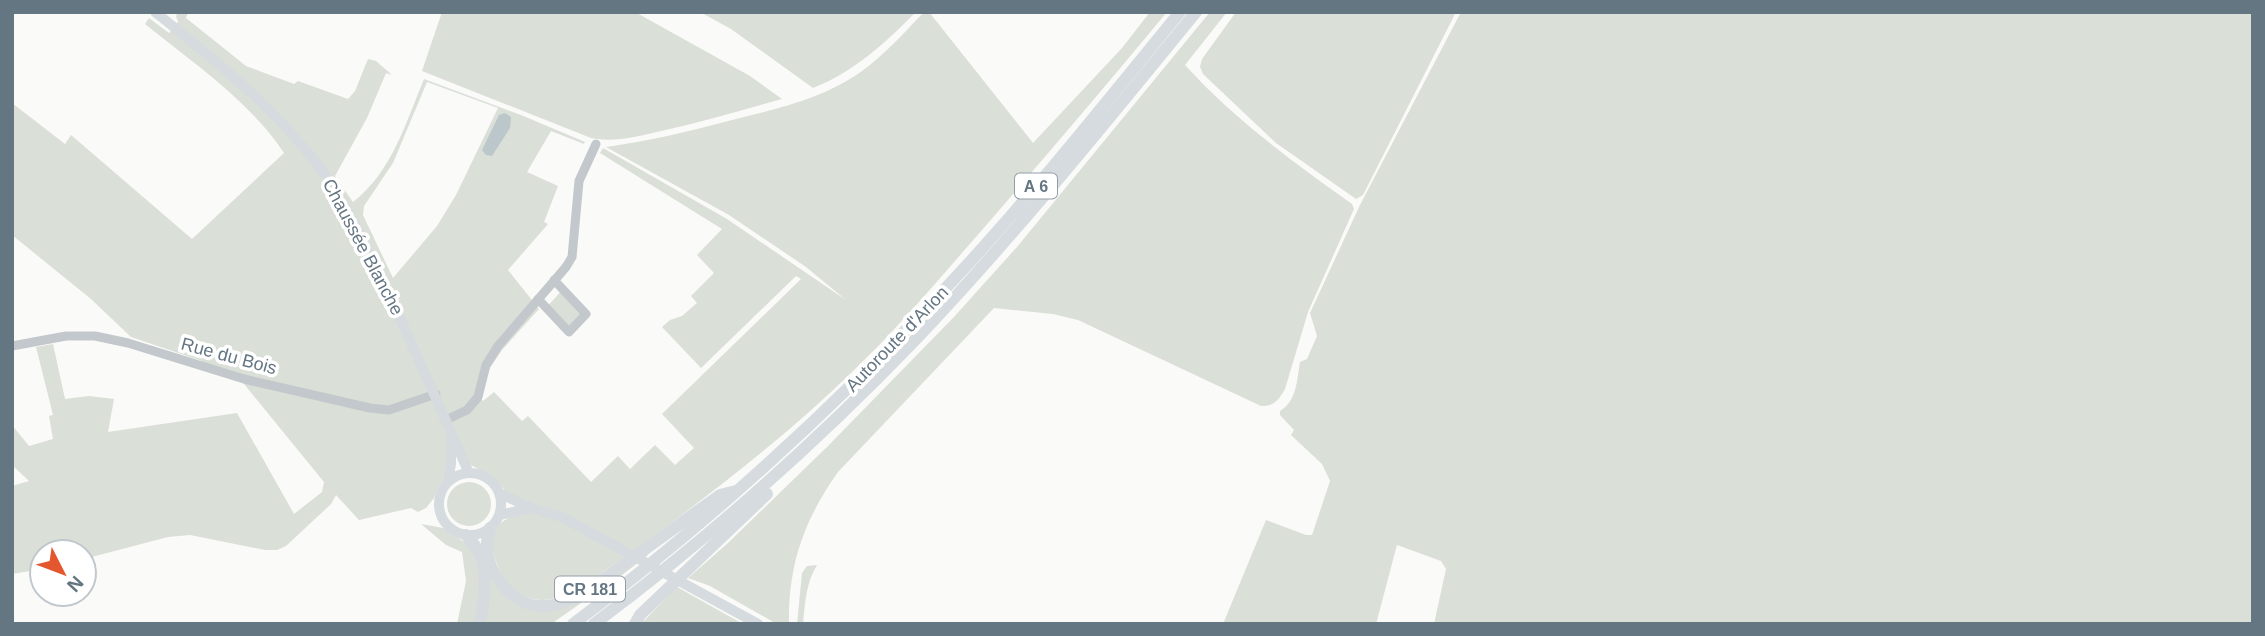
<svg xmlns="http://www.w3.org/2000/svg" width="2265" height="636" viewBox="0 0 2265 636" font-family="Helvetica,sans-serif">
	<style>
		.green { fill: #dadfd7; fill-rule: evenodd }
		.water { fill: #bbc7cb }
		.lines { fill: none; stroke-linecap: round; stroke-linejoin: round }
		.minor { stroke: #c3c8cc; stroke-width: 9 }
		.major { stroke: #d6dbdf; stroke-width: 10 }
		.highway { stroke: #d6dbdf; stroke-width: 12 }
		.labels { text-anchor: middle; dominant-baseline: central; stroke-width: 7; stroke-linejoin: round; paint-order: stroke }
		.shield { fill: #fff; stroke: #939fa8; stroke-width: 2 }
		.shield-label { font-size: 16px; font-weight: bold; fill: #657683 }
		.street-label { font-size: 18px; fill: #657683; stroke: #fff }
	</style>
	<rect width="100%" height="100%" fill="#fafaf8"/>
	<path class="green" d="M 178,12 L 188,12 L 186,18 L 246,66 L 294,84 L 298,81 L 348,99 L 355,91 L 368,59 L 376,61 L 392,75 L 386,73 L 367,118 L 335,176 L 353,202 C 392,172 406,122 424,79 L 521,115 L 585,142 L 584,144 L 551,131 L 527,172 L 558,186 L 544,222 L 548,224 L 508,270 L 539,309 L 502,350 L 490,368 L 479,397 L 483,401 L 494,392 L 522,421 L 528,416 L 591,482 L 618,456 L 630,469 L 655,445 L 675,465 L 694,448 L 662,414 L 801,279 L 796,276 L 701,368 L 662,327 L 670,320 L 682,316 L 697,303 L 691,296 L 714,273 L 697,255 L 722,229 L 600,153 L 603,148 L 727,219 L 846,300 L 806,267 L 729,215 L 606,147 C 649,141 691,131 732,120 C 777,109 825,98 862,71 C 886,53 904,33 924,12 L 929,12 L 1033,143 L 1122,48 L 1150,12 L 1167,12 C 1106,86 1044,158 982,230 C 940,278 899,327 853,371 C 794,429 728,480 662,530 C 645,543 628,555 610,567 C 581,588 540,620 508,583 C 501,575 497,565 494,555 C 484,525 507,518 530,508 L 507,493 L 494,478 L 464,461 L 452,435 L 446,477 L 438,487 L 434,498 L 426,508 L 418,512 L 411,508 L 359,520 L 336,495 L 331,504 L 286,546 L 277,550 L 265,550 L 190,535 L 168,537 L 84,559 L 84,552 L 42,552 L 42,569 L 12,574 L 12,486 L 29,481 L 12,465 L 12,425 L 29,446 L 53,439 L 49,416 L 53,415 L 36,347 L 53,344 L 65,399 L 89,396 L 114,399 L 108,432 L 237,413 L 294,514 L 322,492 L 324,482 L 244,384 L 244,379 L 203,367 L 202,361 L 131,337 L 91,299 L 12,235 L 12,103 L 65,144 L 71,135 L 192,239 L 284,153 C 250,101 193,63 145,24 L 149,18 L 169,33 L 178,22 L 176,16 ZM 427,82 L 498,108 L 456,195 L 437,226 L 393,278 L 363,215 L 364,206 L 393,163 Z
		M 442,12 L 635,12 L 750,76 L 782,99 C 742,110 702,122 661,131 C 639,136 614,143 591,138 L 422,71 Z
		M 700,12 L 916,12 C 885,43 854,72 813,88 L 731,29 Z
		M 1210,12 L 1227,12 L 1185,65 C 1234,119 1293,162 1352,204 L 1354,209 L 1308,312 L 1285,389 C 1279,400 1274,406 1261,406 L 1078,320 L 1053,314 L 994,308 L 838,472 C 804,520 788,565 789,624 L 777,624 L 710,586 L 688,578 L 728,543 L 828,446 L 953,318 L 1017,247 Z
		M 1236,12 L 1456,12 L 1363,195 L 1356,199 L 1276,143 L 1203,74 L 1200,67 L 1202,59 Z
		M 1461,12 L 2253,12 L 2253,624 L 1434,624 L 1446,569 L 1441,561 L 1397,545 L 1376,624 L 1223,624 L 1266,520 L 1306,535 L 1312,535 L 1330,481 L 1322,464 L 1291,435 L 1294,430 L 1280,415 L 1280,411 C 1297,401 1297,379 1300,362 L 1307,359 L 1317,336 L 1310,313 L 1360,205 Z
		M 563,289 L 586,314 L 569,332 L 546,308 Z
		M447 504a22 22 0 1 1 44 0a22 22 0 1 1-44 0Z
		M 421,524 L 443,528 L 472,547 L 479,566 L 479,595 L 474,624 L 457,624 L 466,581 L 462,552 L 446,545 Z
		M 646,553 L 648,555 L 586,603 L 584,601 L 551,624 L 483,624 L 487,562 L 494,580 L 542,611 Z
		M 817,565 C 806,583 805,603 803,624 L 797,624 L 802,573 L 807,566 Z
		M 677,587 L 743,624 L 641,624 Z"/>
	<path class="water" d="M 505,113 L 511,117 L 510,128 L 492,156 L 486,155 L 482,150 L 499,115 Z"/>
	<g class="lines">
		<path class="minor" d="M 538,299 L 569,332 L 586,314 L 554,280
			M 12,346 L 66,336 L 95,336 L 128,343 L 244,379 L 370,408 L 389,410 L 436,394
			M 446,420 L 467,410 L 478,397 L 486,365 L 498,346 L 566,267 L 572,257 L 579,181 L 596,144"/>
		<path class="major" d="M 155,12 C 211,57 269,103 314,160 C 339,191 357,229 375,265 C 408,334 438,403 469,473
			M439 504a31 31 0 1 1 62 0a31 31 0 1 1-62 0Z
			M 448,481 L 451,464 L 451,440
			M 499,493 L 531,508 L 562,517 L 758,624
			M 499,515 L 531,508"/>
		<path class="highway" d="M 490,528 C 489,533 487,539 487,544 C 486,572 512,605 540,606 C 556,607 569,600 583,594 L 720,495 L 736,491
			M 466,535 C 471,541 477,547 480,554 C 488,571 484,606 479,624
			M 573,624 C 707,524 829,413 943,291 C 1027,202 1103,106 1180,12
			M 594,624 C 709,538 816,443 916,339 C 1015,235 1105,123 1196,12
			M 635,624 L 640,615 L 767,494"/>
	</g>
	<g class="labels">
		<g class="shield">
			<rect x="1015" y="173.5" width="42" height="25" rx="5"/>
			<rect x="555" y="576.5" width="70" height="25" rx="5"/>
		</g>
		<g class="shield-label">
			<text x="1036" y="186">A 6</text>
			<text x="590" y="589">CR 181</text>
		</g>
		<g class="street-label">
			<text transform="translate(363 247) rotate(62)">Chaussée Blanche</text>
			<text transform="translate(897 339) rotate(-46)">Autoroute d'Arlon</text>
			<text transform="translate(229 356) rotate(15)">Rue du Bois</text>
		</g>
	</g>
	<rect width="2265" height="636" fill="none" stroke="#657683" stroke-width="28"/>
	<g transform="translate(63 573) rotate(132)"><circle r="33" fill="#ffffff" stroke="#c1c8cd" stroke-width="2"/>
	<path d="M0-5L12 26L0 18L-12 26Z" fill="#e4572e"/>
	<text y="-10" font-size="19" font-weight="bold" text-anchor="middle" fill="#657683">N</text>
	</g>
</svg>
